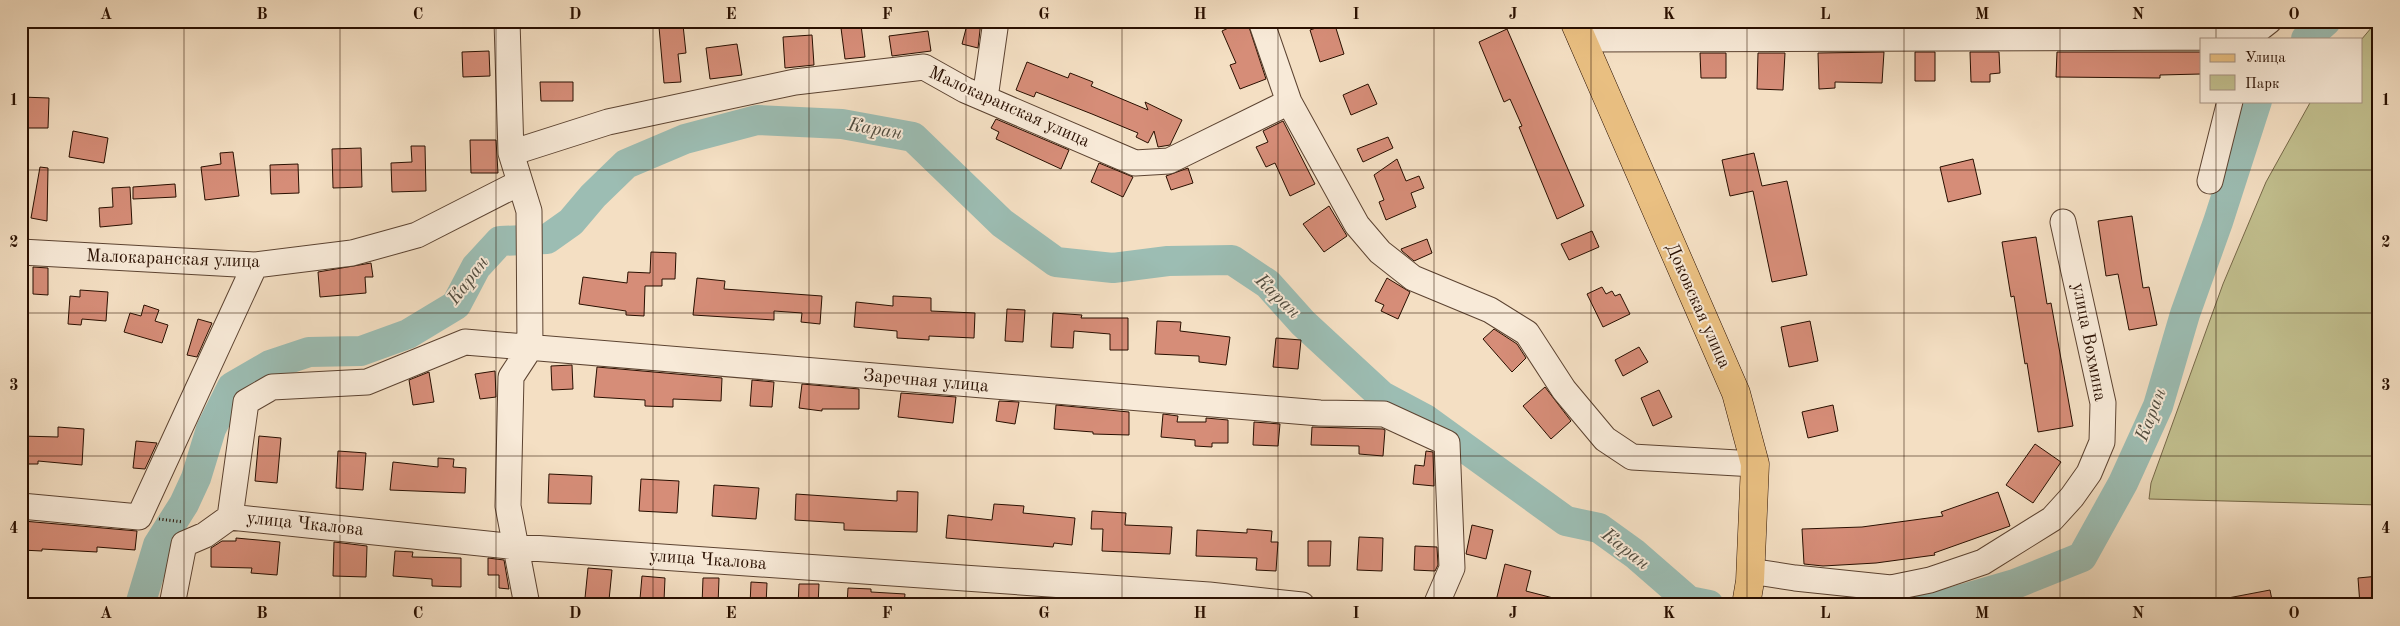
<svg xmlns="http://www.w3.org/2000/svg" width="2400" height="626" viewBox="0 0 2400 626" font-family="'Old Standard TT',serif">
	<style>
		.green { fill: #c2c08f; stroke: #766848 }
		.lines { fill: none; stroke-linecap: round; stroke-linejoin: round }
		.river { stroke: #9cbdb3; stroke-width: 30 }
		.building { fill: #d68d78; stroke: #290f00 }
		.minor-casing { stroke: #5c4331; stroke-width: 27 }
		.major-casing { stroke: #290f00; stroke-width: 29 }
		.path { stroke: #290f00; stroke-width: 3; stroke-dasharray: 1 2.5; stroke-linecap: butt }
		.minor { stroke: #f8ead8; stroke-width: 25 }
		.major { stroke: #eac082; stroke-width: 28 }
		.grid { fill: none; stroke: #290f00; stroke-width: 1; stroke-opacity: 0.55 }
		.labels { text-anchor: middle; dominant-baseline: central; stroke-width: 4; stroke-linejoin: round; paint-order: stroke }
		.street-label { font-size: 18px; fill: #290f00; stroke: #f8ead8 }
		.water-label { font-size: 19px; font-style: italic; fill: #514c3f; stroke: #f8ead8 }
		.neatline { fill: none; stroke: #290f00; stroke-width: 2 }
		.grid-label { font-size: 16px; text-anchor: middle; font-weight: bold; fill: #290f00 }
	</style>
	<rect width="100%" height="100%" fill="#f4dfc3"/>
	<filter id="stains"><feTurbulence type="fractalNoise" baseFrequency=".004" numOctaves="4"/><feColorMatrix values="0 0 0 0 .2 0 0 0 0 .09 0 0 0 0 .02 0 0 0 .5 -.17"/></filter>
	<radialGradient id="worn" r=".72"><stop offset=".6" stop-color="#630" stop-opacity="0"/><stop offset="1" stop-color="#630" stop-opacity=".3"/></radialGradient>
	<path class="green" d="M 2377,21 L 2379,505 L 2149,499 L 2151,483 L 2223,284 L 2266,182 L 2311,101 L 2361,101 L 2361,40 Z"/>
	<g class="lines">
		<path class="river" d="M 2306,39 L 2326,21
			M 140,605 L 158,545 L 184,504 L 196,478 L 211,429 L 232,387 L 270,365 L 309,352 L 361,351 L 408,334 L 456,305 L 476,267 L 500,241 L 547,239 L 571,222 L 593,196 L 626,164 L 685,139 L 757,120 L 842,124 L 913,137 L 1002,223 L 1056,262 L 1113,268 L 1168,261 L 1232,260 L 1268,284 L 1303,323 L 1382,396 L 1425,419 L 1566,521 L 1599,528 L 1635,554 L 1689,601 L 1709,605
			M 1918,605 L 1946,604 L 2015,584 L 2082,557 L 2123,483 L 2158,406 L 2185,314 L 2218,222 L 2257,101"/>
	</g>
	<path class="building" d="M 968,21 L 981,21 L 978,48 L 962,44 Z
		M 1243,21 L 1247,21 L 1266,79 L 1240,89 L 1230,65 L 1236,63 L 1222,31 Z
		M 1334,22 L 1344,54 L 1320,62 L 1310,30 Z
		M 683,25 L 686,53 L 678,54 L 681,82 L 664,83 L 659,27 Z
		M 861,25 L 865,57 L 845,59 L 841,28 Z
		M 1507,29 L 1584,206 L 1557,219 L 1519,127 L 1522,126 L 1510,99 L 1504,102 L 1479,42 Z
		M 928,31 L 931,51 L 892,56 L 889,36 Z
		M 812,35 L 814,65 L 785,68 L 783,37 Z
		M 737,44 L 742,75 L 710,79 L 706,48 Z
		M 489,51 L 490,76 L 463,77 L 462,52 Z
		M 1884,52 L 1882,83 L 1835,82 L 1835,88 L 1819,89 L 1818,53 Z
		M 1915,52 L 1935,52 L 1935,81 L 1915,81 Z
		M 1970,52 L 1999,52 L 2000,73 L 1990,74 L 1990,82 L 1971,82 Z
		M 2057,52 L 2201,52 L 2201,74 L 2160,75 L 2160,78 L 2056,77 Z
		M 1700,53 L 1726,53 L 1726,78 L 1701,78 Z
		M 1758,53 L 1785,53 L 1783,90 L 1757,89 Z
		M 1027,62 L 1068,78 L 1070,73 L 1093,82 L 1091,86 L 1148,110 L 1145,102 L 1182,120 L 1170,145 L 1158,147 L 1154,131 L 1148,143 L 1136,137 L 1138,133 L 1092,114 L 1036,92 L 1034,97 L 1016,90 Z
		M 540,82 L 573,82 L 573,101 L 541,101 Z
		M 1368,84 L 1377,104 L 1351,115 L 1343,95 Z
		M 21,97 L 49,98 L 48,128 L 21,128 Z
		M 996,119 L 1069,150 L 1061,169 L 996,139 L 999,132 L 991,128 Z
		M 1283,121 L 1315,184 L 1290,196 L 1275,163 L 1266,167 L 1256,147 L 1268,142 L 1263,131 Z
		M 73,131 L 108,138 L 104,163 L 69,157 Z
		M 1388,137 L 1393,148 L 1363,162 L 1357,149 Z
		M 470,140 L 496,140 L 498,173 L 471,173 Z
		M 411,146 L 425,146 L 426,191 L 392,192 L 391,163 L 412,162 Z
		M 361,148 L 362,187 L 333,188 L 332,149 Z
		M 233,152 L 239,196 L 205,200 L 201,167 L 221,164 L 220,153 Z
		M 1754,153 L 1762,186 L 1787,181 L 1807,275 L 1772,282 L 1753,191 L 1730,196 L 1722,160 Z
		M 1397,159 L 1406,181 L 1419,176 L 1424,188 L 1411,193 L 1416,207 L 1386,220 L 1379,202 L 1384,200 L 1374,175 Z
		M 1973,159 L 1981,194 L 1948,202 L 1940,167 Z
		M 1099,163 L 1133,177 L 1123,197 L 1091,182 Z
		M 298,164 L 299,193 L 271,194 L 270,165 Z
		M 40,167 L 48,168 L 47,221 L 31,218 Z
		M 1188,168 L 1193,183 L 1171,190 L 1166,176 Z
		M 175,184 L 176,197 L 133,199 L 133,187 Z
		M 130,187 L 132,224 L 100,227 L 99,208 L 113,207 L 112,188 Z
		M 1329,206 L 1347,236 L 1324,252 L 1303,224 Z
		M 2132,216 L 2143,288 L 2149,287 L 2157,325 L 2129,330 L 2118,274 L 2106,276 L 2098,221 Z
		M 1592,231 L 1599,247 L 1569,260 L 1561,244 Z
		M 2036,237 L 2047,304 L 2051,303 L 2073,426 L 2038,432 L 2027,363 L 2025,364 L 2014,296 L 2011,297 L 2002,242 Z
		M 1427,239 L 1432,253 L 1414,261 L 1402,251 L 1401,249 Z
		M 651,252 L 676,253 L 675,279 L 662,279 L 662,286 L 645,286 L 644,316 L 626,315 L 626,311 L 579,304 L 583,277 L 627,283 L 628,272 L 650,273 Z
		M 371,263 L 373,277 L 365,277 L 366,293 L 320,297 L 318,272 Z
		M 33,267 L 48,268 L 48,295 L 33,294 Z
		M 697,278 L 725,281 L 724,289 L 822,296 L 820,324 L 801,322 L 802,313 L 774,311 L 774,320 L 693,315 Z
		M 1387,278 L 1410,292 L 1398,319 L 1381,311 L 1384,305 L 1375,301 Z
		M 1602,287 L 1606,294 L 1612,291 L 1615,296 L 1620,294 L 1630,314 L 1603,327 L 1587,294 Z
		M 80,290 L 108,292 L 106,321 L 82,319 L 81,325 L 68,324 L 70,296 L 80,297 Z
		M 893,296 L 931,298 L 931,311 L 975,313 L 974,338 L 929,336 L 929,340 L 897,338 L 897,331 L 854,327 L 856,302 L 893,306 Z
		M 144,305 L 159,310 L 155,321 L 168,325 L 162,343 L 124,332 L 130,313 L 141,316 Z
		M 1007,309 L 1025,310 L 1023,342 L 1005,341 Z
		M 1053,313 L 1082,315 L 1081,318 L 1128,318 L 1128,350 L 1110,350 L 1110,334 L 1074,331 L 1073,348 L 1051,347 Z
		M 198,319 L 212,323 L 197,357 L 187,355 Z
		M 1157,321 L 1181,322 L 1180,331 L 1230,337 L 1226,365 L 1199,362 L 1199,356 L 1155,354 Z
		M 1810,321 L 1818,361 L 1789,367 L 1781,327 Z
		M 1494,329 L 1517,344 L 1526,358 L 1512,372 L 1483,339 Z
		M 1276,338 L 1301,340 L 1298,369 L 1273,367 Z
		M 1639,347 L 1648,362 L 1623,376 L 1615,360 Z
		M 572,365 L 573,389 L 552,390 L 551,366 Z
		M 597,367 L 722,378 L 721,401 L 673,399 L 673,407 L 645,406 L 645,400 L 594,397 Z
		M 495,371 L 496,397 L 480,399 L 475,374 Z
		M 429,372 L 434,402 L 413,405 L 409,380 Z
		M 752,380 L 774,382 L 772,407 L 750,406 Z
		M 802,384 L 859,389 L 859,409 L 822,409 L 822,411 L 799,408 Z
		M 1545,387 L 1571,421 L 1551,439 L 1523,406 Z
		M 1659,390 L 1672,417 L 1653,426 L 1641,398 Z
		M 901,393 L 956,397 L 953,423 L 898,417 Z
		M 999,401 L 1019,402 L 1015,424 L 996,421 Z
		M 1056,405 L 1129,412 L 1129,435 L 1093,434 L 1093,432 L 1054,429 Z
		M 1833,405 L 1838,431 L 1808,438 L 1802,412 Z
		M 1163,414 L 1178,416 L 1177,422 L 1206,422 L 1206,418 L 1228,420 L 1228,443 L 1212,443 L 1212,447 L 1195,446 L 1195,440 L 1161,437 Z
		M 1254,422 L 1280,424 L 1278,446 L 1253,445 Z
		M 58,427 L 84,429 L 82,465 L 38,461 L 38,464 L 21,464 L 21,436 L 58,437 Z
		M 1312,427 L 1383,429 L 1385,430 L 1383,456 L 1359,454 L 1359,446 L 1311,445 Z
		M 259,436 L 281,438 L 277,483 L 255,481 Z
		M 136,441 L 157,443 L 145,469 L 133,468 Z
		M 2035,444 L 2061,462 L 2033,503 L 2006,485 Z
		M 338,451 L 366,453 L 363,490 L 336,488 Z
		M 1426,451 L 1433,452 L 1434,486 L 1413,484 L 1415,465 L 1424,466 Z
		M 438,458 L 454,459 L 453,467 L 466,468 L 465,493 L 390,490 L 393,462 L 438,467 Z
		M 549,474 L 592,476 L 591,504 L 548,503 Z
		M 641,479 L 679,481 L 677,513 L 639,511 Z
		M 714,485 L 759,488 L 756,519 L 712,516 Z
		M 897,491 L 918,492 L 917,532 L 844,530 L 844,523 L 795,520 L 796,494 L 897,501 Z
		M 1998,492 L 2010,526 L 1934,553 L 1935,555 L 1876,563 L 1823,566 L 1804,564 L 1802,529 L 1862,527 L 1943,516 L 1941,512 Z
		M 994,504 L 1024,506 L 1023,513 L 1075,518 L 1072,545 L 1054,543 L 1053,547 L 946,538 L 948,515 L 992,520 Z
		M 1092,511 L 1126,513 L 1125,525 L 1172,527 L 1170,554 L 1102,551 L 1103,529 L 1091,529 Z
		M 23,521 L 137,531 L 135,550 L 97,547 L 97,552 L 42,549 L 42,551 L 21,550 Z
		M 1472,525 L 1493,530 L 1486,559 L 1466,554 Z
		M 1247,529 L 1272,531 L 1271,542 L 1278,542 L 1276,571 L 1256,570 L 1257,558 L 1196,556 L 1197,530 L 1247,533 Z
		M 1359,537 L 1383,538 L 1382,571 L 1357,570 Z
		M 236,538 L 280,542 L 277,575 L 251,573 L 252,568 L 211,567 L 211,548 L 222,541 L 236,541 Z
		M 1308,541 L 1331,541 L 1330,566 L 1308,566 Z
		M 334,542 L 367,546 L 366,577 L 333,576 Z
		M 1415,546 L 1437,547 L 1438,565 L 1435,571 L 1414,570 Z
		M 395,551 L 413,552 L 412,557 L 461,558 L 461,587 L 432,586 L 432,579 L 393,576 Z
		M 488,558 L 504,560 L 509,589 L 499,588 L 499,575 L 488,575 Z
		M 1505,564 L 1531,571 L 1526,591 L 1561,600 L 1561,605 L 1495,605 Z
		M 588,568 L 612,570 L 609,600 L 585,598 Z
		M 642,576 L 665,578 L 664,601 L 640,599 Z
		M 2379,576 L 2379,605 L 2360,605 L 2358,578 Z
		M 703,578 L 719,578 L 718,605 L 702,605 Z
		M 751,582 L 767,583 L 766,605 L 750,605 Z
		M 799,584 L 819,584 L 818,605 L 798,605 Z
		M 848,588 L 871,589 L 871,592 L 905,594 L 904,605 L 847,605 Z
		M 2270,590 L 2273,605 L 2228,605 L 2228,598 Z"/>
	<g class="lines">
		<g class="minor-casing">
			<path id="minor" d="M 507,21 L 511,153 L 529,211 L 530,348 L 511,377 L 508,506 L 527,605
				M 1261,21 L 1289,102 L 1357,225 L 1380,252 L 1413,278 L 1490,310 L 1527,333 L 1564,390 L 1605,439 L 1632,457 L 1755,464
				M 1581,39 L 2247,37
				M 2246,39 L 2269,21
				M 985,98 L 996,21
				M 511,153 L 608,122 L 795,82 L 924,67 L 965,90 L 1135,163 L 1169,161 L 1289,102
				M 2210,181 L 2230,101
				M 21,252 L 255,265 L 352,253 L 417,235 L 519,183
				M 21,506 L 139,517 L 255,265
				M 1750,571 L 1795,578 L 1891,588 L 1930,580 L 1983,562 L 2052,519 L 2072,497 L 2089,473 L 2102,442 L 2103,403 L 2063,222
				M 172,605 L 184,544 L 205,535 L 230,517
				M 1302,605 L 1209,595 L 517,547 L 230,517 L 246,402 L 272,387 L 367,382 L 465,342 L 1320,413 L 1384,414 L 1447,443 L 1452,568 L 1436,605"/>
		</g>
		<g class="major-casing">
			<path id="major" d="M 1574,21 L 1736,393 L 1755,464 L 1750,581 L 1746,605"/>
		</g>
		<path class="path" d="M 159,519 L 183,522"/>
		<use href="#minor" class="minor"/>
		<use href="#major" class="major"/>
	</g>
	<path class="grid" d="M 184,21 L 184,605M 340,21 L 340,605M 496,21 L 496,605M 653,21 L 653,605M 809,21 L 809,605M 966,21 L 966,605M 1122,21 L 1122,605M 1278,21 L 1278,605M 1434,21 L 1434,605M 1591,21 L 1591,605M 1747,21 L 1747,605M 1904,21 L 1904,605M 2060,21 L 2060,605M 2216,21 L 2216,39M 2216,101 L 2216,605M 21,170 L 2379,170M 21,313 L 2379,313M 21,456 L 2379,456"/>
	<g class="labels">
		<g class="street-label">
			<text transform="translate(1009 107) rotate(24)">Малокаранская улица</text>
			<text transform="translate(173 259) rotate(2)">Малокаранская улица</text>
			<text transform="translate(1698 306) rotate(66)">Доковская улица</text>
			<text transform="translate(2089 342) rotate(79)">улица Вохмина</text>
			<text transform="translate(926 381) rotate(5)">Заречная улица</text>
			<text transform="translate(305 524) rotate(6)">улица Чкалова</text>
			<text transform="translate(708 560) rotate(4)">улица Чкалова</text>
		</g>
		<g class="water-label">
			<text transform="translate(875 130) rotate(10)">Каран</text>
			<text transform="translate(469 281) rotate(-53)">Каран</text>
			<text transform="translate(1277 297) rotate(44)">Каран</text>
			<text transform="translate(2152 415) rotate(-69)">Каран</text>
			<text transform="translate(1625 550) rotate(38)">Каран</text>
		</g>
	</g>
	<rect width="2400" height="626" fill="none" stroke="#f4dfc3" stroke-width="55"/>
	<rect x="2200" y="38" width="162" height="65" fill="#f8ead8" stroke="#a59282"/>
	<rect x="2210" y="54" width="25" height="8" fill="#eac082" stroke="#a59282"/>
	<text x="2245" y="62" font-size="15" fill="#290f00">Улица</text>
	<rect x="2210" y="75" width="25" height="15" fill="#c2c08f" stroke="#a59282"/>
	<text x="2245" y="88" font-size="15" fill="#290f00">Парк</text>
	<rect x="28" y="28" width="2344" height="570" class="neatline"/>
	<g class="grid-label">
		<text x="106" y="19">A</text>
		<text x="262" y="19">B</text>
		<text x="418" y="19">C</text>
		<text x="575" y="19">D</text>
		<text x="731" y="19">E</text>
		<text x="887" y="19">F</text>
		<text x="1044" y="19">G</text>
		<text x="1200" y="19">H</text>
		<text x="1356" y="19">I</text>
		<text x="1513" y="19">J</text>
		<text x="1669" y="19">K</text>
		<text x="1825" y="19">L</text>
		<text x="1982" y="19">M</text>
		<text x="2138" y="19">N</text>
		<text x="2294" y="19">O</text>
		<text x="14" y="105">1</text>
		<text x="2386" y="105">1</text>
		<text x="14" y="247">2</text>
		<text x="2386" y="247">2</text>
		<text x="14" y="390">3</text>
		<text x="2386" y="390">3</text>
		<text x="14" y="533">4</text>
		<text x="2386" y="533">4</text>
		<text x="106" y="618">A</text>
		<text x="262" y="618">B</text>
		<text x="418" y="618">C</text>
		<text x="575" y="618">D</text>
		<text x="731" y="618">E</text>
		<text x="887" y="618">F</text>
		<text x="1044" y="618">G</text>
		<text x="1200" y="618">H</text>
		<text x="1356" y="618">I</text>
		<text x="1513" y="618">J</text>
		<text x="1669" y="618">K</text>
		<text x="1825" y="618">L</text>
		<text x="1982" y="618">M</text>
		<text x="2138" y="618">N</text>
		<text x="2294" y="618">O</text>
	</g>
	<rect width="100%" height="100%" filter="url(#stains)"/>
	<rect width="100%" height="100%" fill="url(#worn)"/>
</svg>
